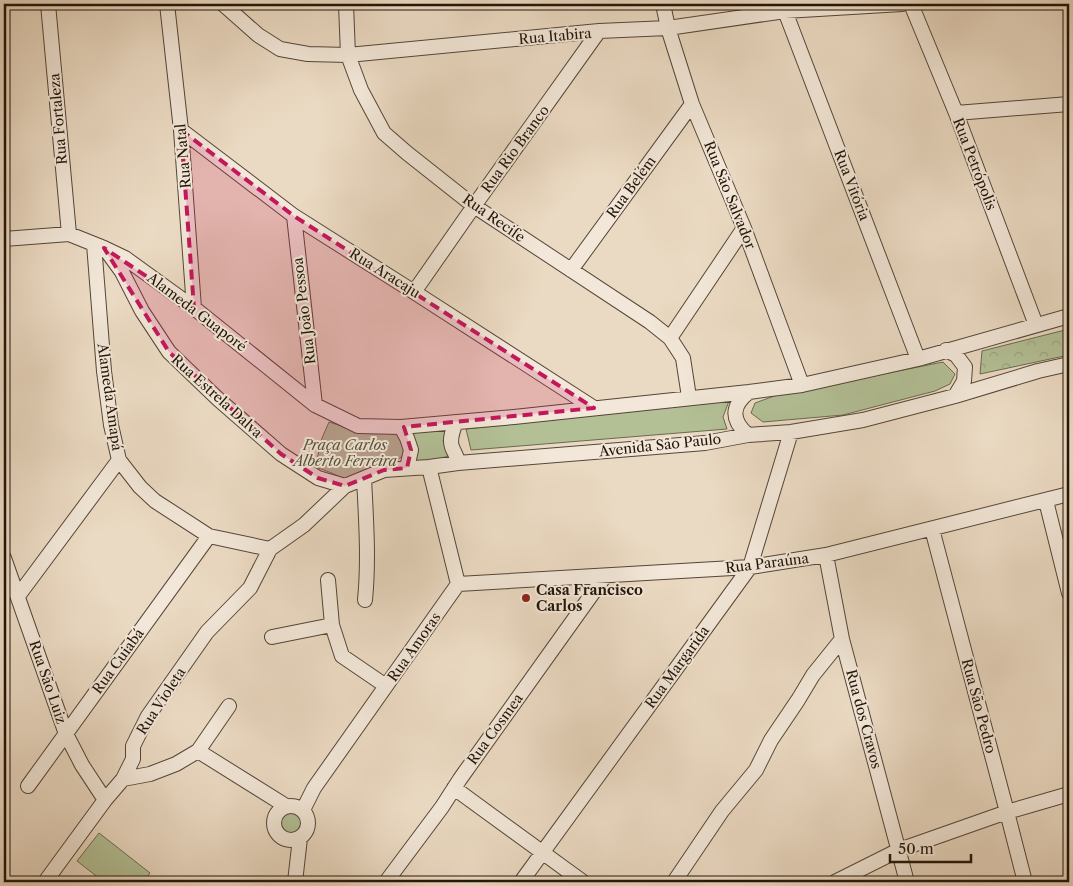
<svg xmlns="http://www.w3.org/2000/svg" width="1073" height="886" viewBox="0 0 1073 886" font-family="'Libre Caslon Text',serif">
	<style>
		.forest { fill: url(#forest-crowns); stroke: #6a6a50 }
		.park { fill: #b3c096; stroke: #6a6a50 }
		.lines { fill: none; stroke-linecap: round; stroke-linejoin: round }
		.minor-casing { stroke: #544638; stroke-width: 16 }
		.minor { stroke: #f2e7d8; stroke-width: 14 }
		.marked { fill: #c2185b; fill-opacity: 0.2; stroke: #c2185b; stroke-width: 4; stroke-dasharray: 10 6; stroke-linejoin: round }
		.poi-dot { fill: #8f2418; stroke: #f2e7d8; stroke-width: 2 }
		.labels { text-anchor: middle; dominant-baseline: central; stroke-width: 4; stroke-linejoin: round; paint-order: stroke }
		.street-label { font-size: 14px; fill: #221509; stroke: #f2e7d8 }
		.park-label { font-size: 14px; font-style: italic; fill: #55513a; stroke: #f2e7d8 }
		.poi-label { font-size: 14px; font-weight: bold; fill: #221509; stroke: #f2e7d8; text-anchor: start }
	</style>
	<defs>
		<pattern id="forest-crowns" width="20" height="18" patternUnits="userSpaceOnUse" patternTransform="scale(1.25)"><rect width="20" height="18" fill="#b3c096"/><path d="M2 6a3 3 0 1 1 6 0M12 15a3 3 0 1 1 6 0" fill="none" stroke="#9aa480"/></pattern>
	</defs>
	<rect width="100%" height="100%" fill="#ebdac3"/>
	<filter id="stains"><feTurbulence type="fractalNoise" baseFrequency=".004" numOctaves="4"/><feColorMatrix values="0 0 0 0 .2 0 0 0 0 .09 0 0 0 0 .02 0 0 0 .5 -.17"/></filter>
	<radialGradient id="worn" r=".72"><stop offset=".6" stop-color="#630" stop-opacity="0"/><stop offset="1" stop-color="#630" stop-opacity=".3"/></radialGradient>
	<path class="forest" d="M 1069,329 L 1069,355 L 980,374 L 982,351 Z"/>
	<path class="park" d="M 943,362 L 955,374 L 950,384 L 935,391 L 843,415 L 763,422 L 751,413 L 755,403 L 777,395 Z
		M 729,401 L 723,417 L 727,429 L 471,450 L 466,429 Z
		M 329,422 L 345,427 L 395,430 L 405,446 L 403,456 L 397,460 L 388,460 L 348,479 C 340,478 335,474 329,472 C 319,468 311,466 303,460 L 304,454 L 310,454 L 317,459 L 322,438 Z
		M 449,426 L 443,441 L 452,459 L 416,462 L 409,430 Z
		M279 822a12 12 0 1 1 24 0a12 12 0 1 1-24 0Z
		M 99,833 L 150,873 L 143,882 L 104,882 L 77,861 Z"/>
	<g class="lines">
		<g class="minor-casing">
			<path id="minor" d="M 48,4 L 69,234
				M 167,4 L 181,130 L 194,308
				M 223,4 L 258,35 L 280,49 L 308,54 L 348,55 L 599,31 L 668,28 L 785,11 L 902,4
				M 346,4 L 348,55 L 361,90 L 384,133 L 407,153 L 474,206 L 650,322 L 670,338 L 683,358 L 689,397
				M 663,4 L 668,28 L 692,104 L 744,228 L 802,385
				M 911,4 L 956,113 L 1036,325
				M 785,11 L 918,359
				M 956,113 L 1069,104
				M 181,130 L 294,216 L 414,292 L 594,408
				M 294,216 L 315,405
				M 4,239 L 69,234 L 104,248 L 125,258 L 194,308 L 315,405 L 358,426 L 401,427 L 514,417 L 749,392 L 802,385 L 918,359 L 1069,316
				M 94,244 L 104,371 L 111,425 L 119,460 L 140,487 L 155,501 L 209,536 L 270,549
				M 106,250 L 122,272 L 142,311 L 169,352 L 218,399 L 281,454 L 318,478 L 345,486
				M 571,270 L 692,104
				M 414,292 L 474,206 L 599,31
				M 670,338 L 744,228
				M 946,350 L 956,355 L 965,367 L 964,381 L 955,396
				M 456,422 C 453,430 449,439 452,447 C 454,453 457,455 458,463
				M 401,427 L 407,438 L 411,450 L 407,468
				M 748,435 C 731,420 731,406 749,392
				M 364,478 C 366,519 369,559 365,600
				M 1046,501 L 1069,593
				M 932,529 L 1007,812 L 1025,882
				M 826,555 L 842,639 L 907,882
				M 4,558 L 66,734 L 82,765 L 105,800
				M 328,580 L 332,625 L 342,656 L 386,686
				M 458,584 L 750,567 L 826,555 L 1069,494
				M 18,596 L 119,460
				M 272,637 L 332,625
				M 229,706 L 198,751 L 286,806
				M 123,779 L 150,774 L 176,764 L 198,751
				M 28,786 L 209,536
				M 454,788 L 583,882
				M274 823a17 17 0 1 1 34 0a17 17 0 1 1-34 0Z
				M 303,810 L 314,788 L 458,584 L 429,467
				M 45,882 L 105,800 L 123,779 L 133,759 L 133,746 L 148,716 L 207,632 L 250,588 L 270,549 L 304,525 L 345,486 L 384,470 L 429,467 L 458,463 L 705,443 L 748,435 L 791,432 L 863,420 L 955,396 L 1038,371 L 1069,364
				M 295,882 L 300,838
				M 386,882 L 442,807 L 460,779 L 605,576
				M 521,882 L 750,567 L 791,432
				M 674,882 L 722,811 L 756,770 L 771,740 L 798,700 L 813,675 L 842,639
				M 835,882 L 899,850 L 1007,812 L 1069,794"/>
		</g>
		<use href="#minor" class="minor"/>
	</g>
	<path class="marked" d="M 181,130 L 294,216 L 594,408 L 404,427 L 411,450 L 407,468 L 384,470 L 345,486 L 318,478 L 281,454 L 169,352 L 104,248 L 194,308 Z"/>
	<circle class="poi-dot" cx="526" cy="598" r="5"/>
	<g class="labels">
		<g class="street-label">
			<text transform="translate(555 36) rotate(-5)">Rua Itabira</text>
			<text transform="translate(58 119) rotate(-95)">Rua Fortaleza</text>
			<text transform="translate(515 149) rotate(-54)">Rua Rio Branco</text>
			<text transform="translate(183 156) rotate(-95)">Rua Natal</text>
			<text transform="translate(975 164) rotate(69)">Rua Petrópolis</text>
			<text transform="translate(852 185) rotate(69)">Rua Vitória</text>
			<text transform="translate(631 187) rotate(-54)">Rua Belém</text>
			<text transform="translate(730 195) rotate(68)">Rua São Salvador</text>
			<text transform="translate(494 218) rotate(35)">Rua Recife</text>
			<text transform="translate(385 273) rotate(32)">Rua Aracaju</text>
			<text transform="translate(304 311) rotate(-97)">Rua João Pessoa</text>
			<text transform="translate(197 312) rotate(37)">Alameda Guaporé</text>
			<text transform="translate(217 396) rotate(42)">Rua Estrela Dalva</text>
			<text transform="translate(110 397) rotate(82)">Alameda Amapá</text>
			<text transform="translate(660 445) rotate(-6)">Avenida São Paulo</text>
			<text transform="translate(767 563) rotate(-7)">Rua Paraúna</text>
			<text transform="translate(414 647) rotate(-55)">Rua Amoras</text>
			<text transform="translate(118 661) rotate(-54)">Rua Cuiabá</text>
			<text transform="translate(677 667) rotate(-54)">Rua Margarida</text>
			<text transform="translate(48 682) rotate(71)">Rua São Luiz</text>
			<text transform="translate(161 701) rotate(-57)">Rua Violeta</text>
			<text transform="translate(979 706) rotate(75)">Rua São Pedro</text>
			<text transform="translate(864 719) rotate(75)">Rua dos Cravos</text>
			<text transform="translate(495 729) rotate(-54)">Rua Cosmea</text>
		</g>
		<g class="park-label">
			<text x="345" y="445">Praça Carlos<tspan x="345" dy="16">Alberto Ferreira</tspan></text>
		</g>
		<g class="poi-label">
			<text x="536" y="590">Casa Francisco<tspan x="536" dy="16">Carlos</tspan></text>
		</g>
	</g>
	<rect width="1073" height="886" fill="none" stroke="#ebdac3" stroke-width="20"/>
	<rect x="5" y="5" width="1063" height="876" fill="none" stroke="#221509" stroke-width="2.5"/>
	<rect x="10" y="10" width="1053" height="866" fill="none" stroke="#221509"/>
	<path d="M890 854v8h81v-8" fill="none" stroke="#221509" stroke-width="2.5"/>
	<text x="898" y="854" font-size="15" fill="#221509" stroke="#f2e7d8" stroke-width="4" paint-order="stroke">50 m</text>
	<rect width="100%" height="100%" filter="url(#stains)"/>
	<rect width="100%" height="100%" fill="url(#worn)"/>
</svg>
